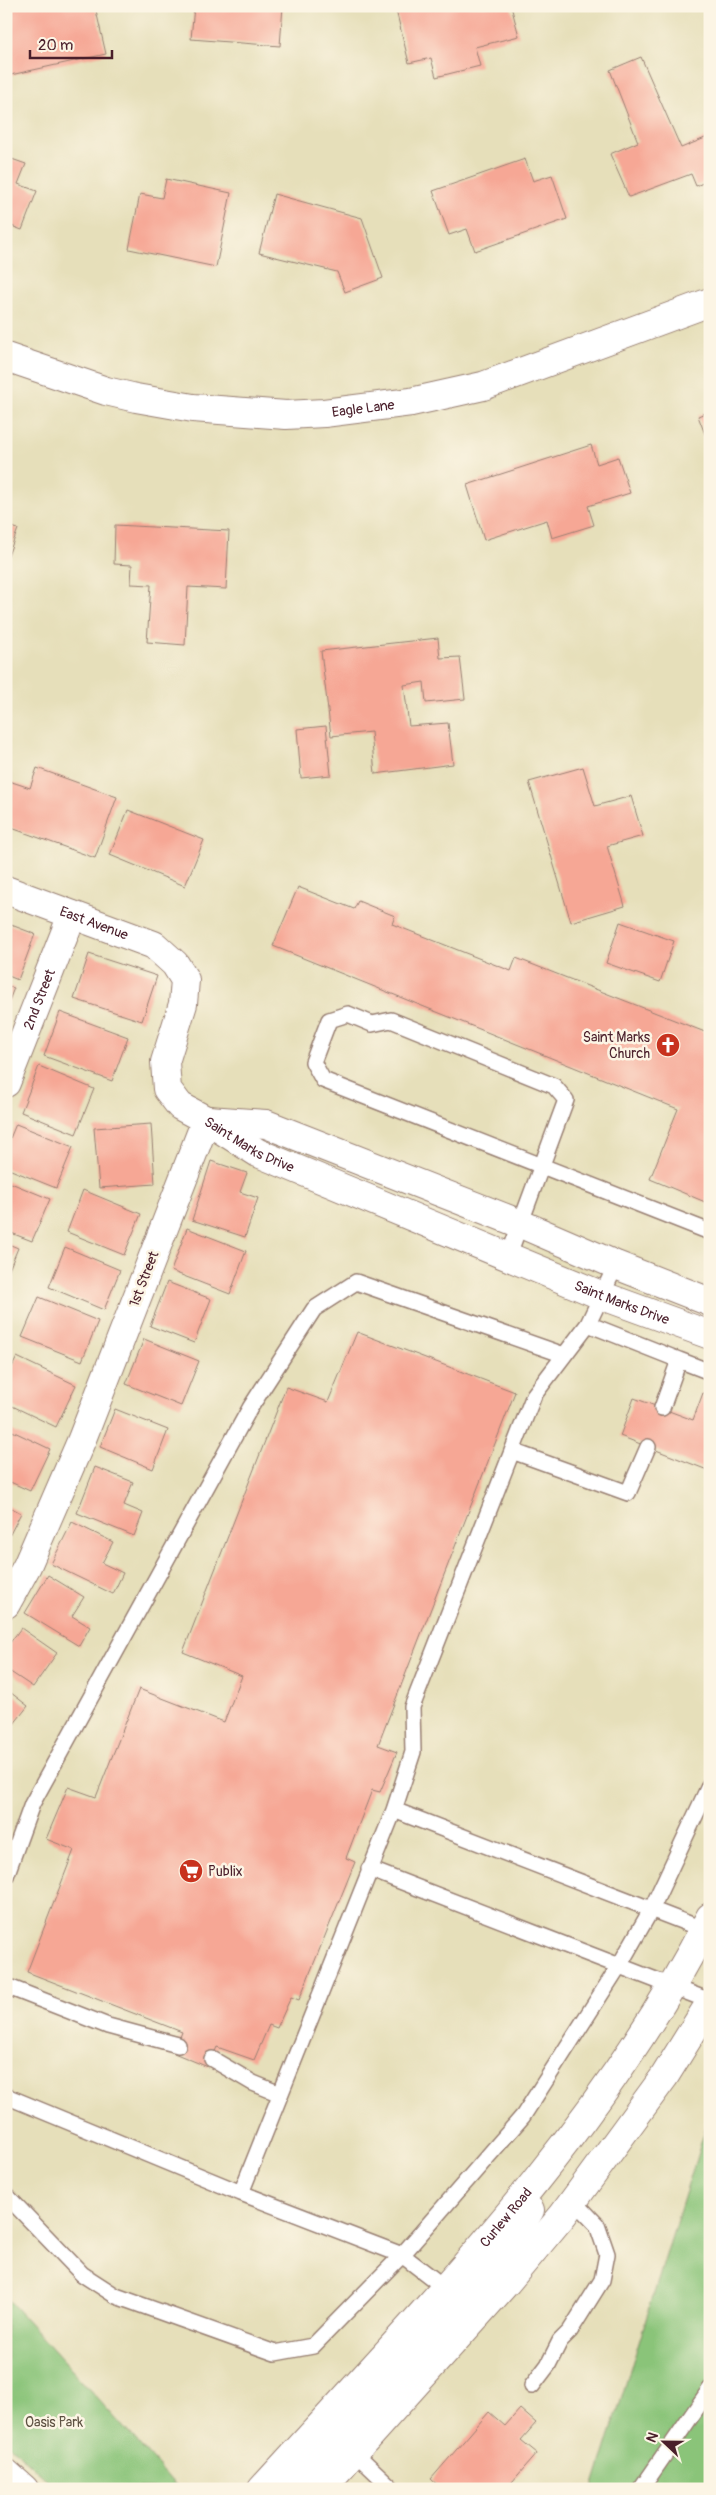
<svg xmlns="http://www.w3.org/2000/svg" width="716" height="2495" viewBox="0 0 716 2495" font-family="Pangolin,sans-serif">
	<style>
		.green { fill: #8ac479; stroke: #6a7252 }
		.building { fill: #f6a795 }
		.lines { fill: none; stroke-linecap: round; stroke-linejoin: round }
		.lane-casing { stroke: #987f72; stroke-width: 18 }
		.street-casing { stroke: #987f72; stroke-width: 30 }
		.secondary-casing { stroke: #987f72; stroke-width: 30 }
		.lane { stroke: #fff; stroke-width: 15 }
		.street { stroke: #fff; stroke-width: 28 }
		.secondary { stroke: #fff; stroke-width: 28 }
		.labels { text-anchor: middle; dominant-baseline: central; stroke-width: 5; stroke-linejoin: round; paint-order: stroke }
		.street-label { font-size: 14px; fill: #4a1f2b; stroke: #fcf5e5 }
		.poi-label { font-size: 14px; fill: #4a1f2b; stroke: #fcf5e5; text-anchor: end }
		.park-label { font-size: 14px; fill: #5d5142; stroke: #fcf5e5 }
	</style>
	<rect width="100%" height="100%" fill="#fcf5e5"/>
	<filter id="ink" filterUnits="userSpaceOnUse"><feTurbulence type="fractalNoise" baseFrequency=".02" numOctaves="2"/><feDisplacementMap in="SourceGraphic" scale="10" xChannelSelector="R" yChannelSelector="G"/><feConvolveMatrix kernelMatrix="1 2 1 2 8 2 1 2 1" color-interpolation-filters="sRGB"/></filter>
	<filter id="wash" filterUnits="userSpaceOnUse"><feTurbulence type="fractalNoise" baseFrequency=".0096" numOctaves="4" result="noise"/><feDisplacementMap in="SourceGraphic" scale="20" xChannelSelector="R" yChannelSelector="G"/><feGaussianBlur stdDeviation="1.12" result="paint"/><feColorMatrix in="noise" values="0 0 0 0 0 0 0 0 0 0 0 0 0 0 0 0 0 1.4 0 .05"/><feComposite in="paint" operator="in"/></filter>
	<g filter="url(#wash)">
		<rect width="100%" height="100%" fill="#e6dfba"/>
		<path class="green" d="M 710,2114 L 710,2489 L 593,2489 Z
			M 6,2297 L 179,2489 L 57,2489 L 6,2442 Z"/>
		<g id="blocks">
			<path class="building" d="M 6,6 L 95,6 L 106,54 L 6,76 Z
				M 194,6 L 283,6 L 280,46 L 191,39 Z
				M 395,6 L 511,6 L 519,36 L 475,47 L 480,66 L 436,77 L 431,58 L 409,63 Z
				M 641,57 L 681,148 L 710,136 L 710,180 L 696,186 L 691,174 L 629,197 L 610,154 L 638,142 L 610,70 Z
				M 6,157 L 26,164 L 18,184 L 37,191 L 22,230 L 6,224 Z
				M 525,159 L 533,181 L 552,175 L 567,219 L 475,251 L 467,229 L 449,235 L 433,191 Z
				M 166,179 L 231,193 L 216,267 L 129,249 L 140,194 L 162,198 Z
				M 274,194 L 362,218 L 383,278 L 345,292 L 337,272 L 259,253 Z
				M 710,411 L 710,447 L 698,416 Z
				M 591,445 L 597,464 L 618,457 L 630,493 L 588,506 L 594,525 L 552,538 L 547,520 L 484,540 L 467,485 Z
				M 6,525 L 18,529 L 6,561 Z
				M 115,525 L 229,531 L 226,589 L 188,587 L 185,645 L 147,642 L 151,585 L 131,584 L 132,565 L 114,564 Z
				M 438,638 L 440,658 L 460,657 L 465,699 L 426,703 L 424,682 L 404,685 L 409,726 L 448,723 L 453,764 L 375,774 L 371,732 L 331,736 L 321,651 Z
				M 326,726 L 331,775 L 301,778 L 297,729 Z
				M 583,767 L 595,806 L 631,796 L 643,836 L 607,846 L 625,906 L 571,922 L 529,782 Z
				M 37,768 L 117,797 L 95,858 L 6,826 L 6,780 L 30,788 Z
				M 128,810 L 204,840 L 185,886 L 110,855 Z
				M 298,887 L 354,909 L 358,901 L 395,916 L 392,924 L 511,971 L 516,958 L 710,1034 L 710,1044 L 705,1057 L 710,1059 L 710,1204 L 650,1179 L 678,1109 L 273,946 Z
				M 620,922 L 674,941 L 660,982 L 606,963 Z
				M 6,923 L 35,934 L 18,980 L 6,975 Z
				M 89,954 L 157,976 L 142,1021 L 74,999 Z
				M 6,985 L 14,988 L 6,1008 Z
				M 60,1012 L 128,1037 L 112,1081 L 44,1056 Z
				M 39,1066 L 94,1089 L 76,1134 L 21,1112 Z
				M 16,1124 L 73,1147 L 56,1188 L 6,1168 L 6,1148 Z
				M 151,1124 L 155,1184 L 99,1188 L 94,1128 Z
				M 211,1161 L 247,1173 L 240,1192 L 258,1198 L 245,1237 L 192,1220 Z
				M 6,1181 L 50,1199 L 32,1241 L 6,1231 Z
				M 83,1190 L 141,1214 L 124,1255 L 67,1232 Z
				M 187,1228 L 246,1251 L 230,1294 L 171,1271 Z
				M 6,1243 L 18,1248 L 6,1277 Z
				M 65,1247 L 120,1270 L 104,1310 L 49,1287 Z
				M 167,1282 L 211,1299 L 194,1343 L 150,1326 Z
				M 39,1297 L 98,1321 L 82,1361 L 22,1337 Z
				M 357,1332 L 515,1392 L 378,1745 L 397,1752 L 380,1792 L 372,1790 L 346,1858 L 355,1862 L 299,2000 L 291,1997 L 277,2028 L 269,2025 L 254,2060 L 217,2047 L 208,2067 L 174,2053 L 182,2032 L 27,1972 L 74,1850 L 46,1839 L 68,1787 L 96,1797 L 139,1689 L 224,1722 L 242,1676 L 183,1652 L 286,1387 L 328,1402 Z
				M 144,1339 L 199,1361 L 181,1406 L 126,1384 Z
				M 17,1357 L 76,1385 L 56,1427 L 6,1403 L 6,1379 Z
				M 703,1393 L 710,1395 L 710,1471 L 620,1436 L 634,1398 L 693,1420 Z
				M 115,1409 L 168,1430 L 153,1469 L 100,1447 Z
				M 6,1428 L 50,1449 L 30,1491 L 6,1480 Z
				M 95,1467 L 133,1482 L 124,1505 L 143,1513 L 134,1536 L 77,1513 Z
				M 6,1505 L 21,1513 L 6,1542 Z
				M 72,1522 L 113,1542 L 102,1563 L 123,1573 L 113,1594 L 51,1564 Z
				M 48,1575 L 84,1597 L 72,1616 L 90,1627 L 79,1646 L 25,1613 Z
				M 21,1628 L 57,1653 L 33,1687 L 6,1669 L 6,1648 Z
				M 6,1689 L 28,1706 L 6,1734 Z
				M 520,2409 L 536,2423 L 521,2440 L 537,2453 L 506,2489 L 442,2489 L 431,2479 L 489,2412 L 505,2426 Z"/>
		</g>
	</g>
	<g filter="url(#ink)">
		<use href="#blocks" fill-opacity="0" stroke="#987f72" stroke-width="1"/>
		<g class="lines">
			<g class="lane-casing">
				<path id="lane" d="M 508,1257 L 566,1100 L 554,1086 L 391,1020 L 372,1024 L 348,1014 L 329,1020 L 313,1062 L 323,1080 L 710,1232
					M 588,1324 L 679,1360 L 662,1408
					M 679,1360 L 710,1372
					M 512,1451 L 628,1493 L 648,1447
					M 394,1810 L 710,1932
					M 369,1869 L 710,2001
					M 6,1876 L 32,1804 L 250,1408 L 314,1309 L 356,1282 L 564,1355
					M 6,1986 L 108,2026 L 178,2045
					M 212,2059 L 253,2083 L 280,2094
					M 6,2096 L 241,2193
					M 6,2195 L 82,2274 L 116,2296 L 275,2353 L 313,2346 L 402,2255 L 523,2116 L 619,1966 L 651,1910 L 710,1784
					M 445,2288 L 402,2255 L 241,2193 L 394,1810 L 413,1752 L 412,1707 L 534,1395 L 588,1324 L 616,1265
					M 532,2386 L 548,2365 L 560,2341 L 570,2331 L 602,2280 L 607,2254 L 597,2225 L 574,2201
					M 354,2452 L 393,2489
					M 641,2489 L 710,2389"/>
			</g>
			<g class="street-casing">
				<g id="street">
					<path id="s1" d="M 6,357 L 106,391 L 136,398 L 193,408 L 286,415 L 324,413 L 411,402 L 483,386 L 710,302"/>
					<path id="s2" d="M 6,890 L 154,945 L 175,964 L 185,980 L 183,1004 L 165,1062 L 167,1089 L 180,1106 L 206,1120 L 82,1439 L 27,1566 L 6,1604"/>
					<path id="s3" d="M 6,1083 L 72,915"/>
					<path id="s4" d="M 206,1120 L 258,1153 L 603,1296 L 710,1335"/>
					<path d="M 208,1120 L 266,1124 L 521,1224 L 616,1265 L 710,1302"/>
				</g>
			</g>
			<g class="secondary-casing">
				<g id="secondary">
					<path d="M 6,2473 L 24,2489"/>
					<path id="s5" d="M 262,2489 C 425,2310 599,2135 710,1917"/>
					<path d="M 288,2489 L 508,2248 L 530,2210"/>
					<path d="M 321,2489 L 507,2282 L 563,2215 L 664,2077 L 710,2003"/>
				</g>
			</g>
			<use href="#lane" class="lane"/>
			<use href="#street" class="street"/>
			<use href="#secondary" class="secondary"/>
		</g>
	</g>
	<defs>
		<g id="church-disc" transform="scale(1.25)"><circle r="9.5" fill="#c8321e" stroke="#fcf5e5"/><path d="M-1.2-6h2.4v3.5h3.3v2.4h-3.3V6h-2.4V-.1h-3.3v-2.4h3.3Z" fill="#fff"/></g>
		<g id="supermarket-disc" transform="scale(1.25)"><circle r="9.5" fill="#c8321e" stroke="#fcf5e5"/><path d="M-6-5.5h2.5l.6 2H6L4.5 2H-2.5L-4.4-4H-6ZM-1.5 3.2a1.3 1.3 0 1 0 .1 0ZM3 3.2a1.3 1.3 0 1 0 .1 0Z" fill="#fff"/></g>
	</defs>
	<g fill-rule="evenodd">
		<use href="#church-disc" x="668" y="1045"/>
		<use href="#supermarket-disc" x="191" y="1871"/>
	</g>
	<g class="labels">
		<g class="street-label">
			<text stroke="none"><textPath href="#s1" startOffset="365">Eagle Lane</textPath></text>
			<text stroke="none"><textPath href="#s2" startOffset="94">East Avenue</textPath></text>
			<text stroke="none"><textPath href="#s3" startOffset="90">2nd Street</textPath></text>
			<text stroke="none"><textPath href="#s4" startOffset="50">Saint Marks Drive</textPath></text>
			<text transform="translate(144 1279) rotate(-69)">1st Street</text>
			<text stroke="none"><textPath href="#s4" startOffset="455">Saint Marks Drive</textPath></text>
			<text stroke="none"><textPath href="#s5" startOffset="365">Curlew Road</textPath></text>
		</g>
		<g class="poi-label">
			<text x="650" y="1037">Saint Marks<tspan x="650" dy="16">Church</tspan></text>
			<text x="208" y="1871" text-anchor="start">Publix</text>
		</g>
		<g class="park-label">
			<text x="54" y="2422">Oasis Park</text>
		</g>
	</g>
	<rect width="716" height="2495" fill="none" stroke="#fcf5e5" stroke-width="25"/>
	<g transform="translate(664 2442) rotate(292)" stroke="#fcf5e5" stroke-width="4" paint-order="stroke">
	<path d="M0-4L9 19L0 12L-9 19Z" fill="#4a1f2b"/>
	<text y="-8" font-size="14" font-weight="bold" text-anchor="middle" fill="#4a1f2b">N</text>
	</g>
	<path d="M30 50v8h82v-8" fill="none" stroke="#4a1f2b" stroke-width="2.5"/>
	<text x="38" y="50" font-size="15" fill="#4a1f2b" stroke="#fcf5e5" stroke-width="4" paint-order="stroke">20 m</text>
</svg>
